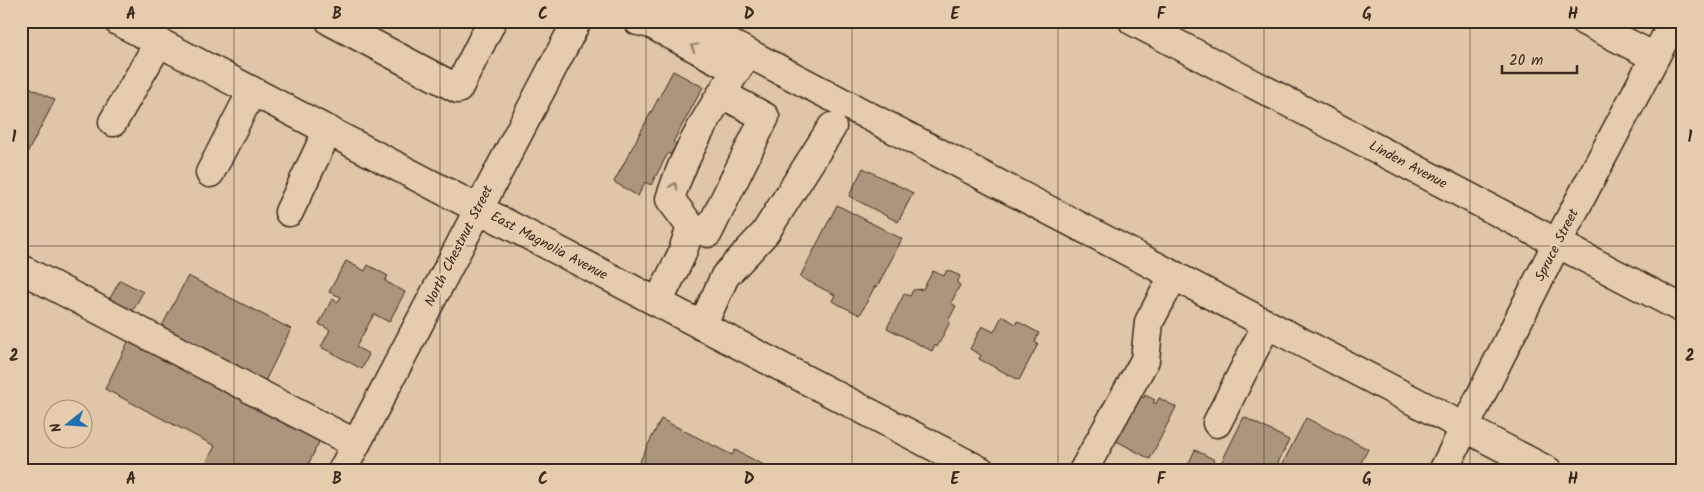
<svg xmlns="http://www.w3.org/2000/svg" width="1704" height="492" viewBox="0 0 1704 492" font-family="Kalam,sans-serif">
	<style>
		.building { fill: #ab967d; stroke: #3b2a1e }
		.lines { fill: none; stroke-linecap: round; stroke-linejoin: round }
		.minor-casing { stroke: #3b2a1e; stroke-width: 31 }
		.major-casing { stroke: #3b2a1e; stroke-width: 31 }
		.minor { stroke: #e5ccad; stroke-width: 28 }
		.major { stroke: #e5ccad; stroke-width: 28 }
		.oneway { stroke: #907b66 }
		.grid { fill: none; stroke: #3b2a1e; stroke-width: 1; stroke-opacity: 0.55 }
		.labels { text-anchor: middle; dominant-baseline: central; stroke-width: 5; stroke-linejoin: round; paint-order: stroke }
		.street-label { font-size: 14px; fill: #3b2a1e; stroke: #e5ccad }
		.neatline { fill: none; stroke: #3b2a1e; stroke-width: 2 }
		.grid-label { font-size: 16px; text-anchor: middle; font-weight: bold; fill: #3b2a1e }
	</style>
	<rect width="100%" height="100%" fill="#dec6a7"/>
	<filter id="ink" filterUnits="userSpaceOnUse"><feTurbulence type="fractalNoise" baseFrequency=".02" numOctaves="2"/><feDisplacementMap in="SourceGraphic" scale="10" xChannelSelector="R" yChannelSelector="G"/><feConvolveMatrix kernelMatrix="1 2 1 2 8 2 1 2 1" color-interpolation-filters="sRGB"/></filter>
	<g filter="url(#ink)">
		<path class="building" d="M 673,71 L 703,87 L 673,142 L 677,144 L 670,155 L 668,153 L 651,185 L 645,182 L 638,196 L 614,182 Z
			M 21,83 L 55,100 L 21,165 Z
			M 863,168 L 913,193 L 898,222 L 849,196 Z
			M 837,205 L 902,239 L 877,287 L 875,286 L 860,315 L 832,301 L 835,295 L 800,277 Z
			M 346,261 L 365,271 L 368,265 L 388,276 L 385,281 L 405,292 L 389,322 L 374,314 L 356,347 L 369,354 L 362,369 L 321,347 L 330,330 L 319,324 L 332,299 L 338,302 L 341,297 L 329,292 Z
			M 947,270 L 960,276 L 957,283 L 960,285 L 951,303 L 956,306 L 948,321 L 950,322 L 937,347 L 935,345 L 932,351 L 887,328 L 904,294 L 910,296 L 913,290 L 923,289 L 933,271 L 944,276 Z
			M 188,276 L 291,329 L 265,381 L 243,396 L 233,391 L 252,374 L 162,326 Z
			M 120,280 L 143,292 L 131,314 L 108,302 Z
			M 1002,316 L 1016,324 L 1017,321 L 1039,333 L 1035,342 L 1038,344 L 1019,380 L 979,359 L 981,355 L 970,349 L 982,326 L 994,332 Z
			M 130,338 L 322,436 L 305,471 L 202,471 L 215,446 L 105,389 Z
			M 1138,394 L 1144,398 L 1145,395 L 1155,400 L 1153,402 L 1156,404 L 1159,398 L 1176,407 L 1150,459 L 1113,439 Z
			M 1244,417 L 1289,440 L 1274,471 L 1217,471 Z
			M 1306,418 L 1368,449 L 1357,471 L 1291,471 L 1286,468 L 1287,465 L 1283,463 Z
			M 661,419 L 732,455 L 735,450 L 775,471 L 635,471 Z
			M 1195,450 L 1215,460 L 1209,471 L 1185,471 Z"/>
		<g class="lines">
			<g class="minor-casing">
				<path id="minor" d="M 330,21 L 458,89 L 492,21
					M 638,21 L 651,24 L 736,70
					M 686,21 L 748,53 C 718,98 686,147 670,199 L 691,227 L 708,233 L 765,117 L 722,94
					M 1133,21 L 1683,309
					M 1584,21 L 1655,57
					M 748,53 L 1548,471
					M 113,122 L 159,42
					M 210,173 L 252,91
					M 289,212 L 328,130
					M 21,269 L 241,384
					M 658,302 L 681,256 L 691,227
					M 702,326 L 725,276 L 765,233 L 832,127
					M 252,390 L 356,444
					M 1217,423 L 1267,324
					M 342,471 L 577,21
					M 1083,471 L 1145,360 L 1149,322 L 1174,275
					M 1443,471 L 1557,243 L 1674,21"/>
			</g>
			<g class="major-casing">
				<path id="major" d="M 118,21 L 981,471"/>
			</g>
			<use href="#minor" class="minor"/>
			<use href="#major" class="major"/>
		</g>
		<defs><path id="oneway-chevron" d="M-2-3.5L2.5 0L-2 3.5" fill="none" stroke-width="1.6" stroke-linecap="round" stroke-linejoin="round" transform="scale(1.25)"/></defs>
		<g class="oneway">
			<use href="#oneway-chevron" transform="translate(694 47) rotate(-151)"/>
			<use href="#oneway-chevron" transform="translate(674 186) rotate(-71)"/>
		</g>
	</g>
	<path class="grid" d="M 234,21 L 234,471M 440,21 L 440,471M 646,21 L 646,471M 852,21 L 852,471M 1058,21 L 1058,471M 1264,21 L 1264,471M 1470,21 L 1470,471M 21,246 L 1683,246"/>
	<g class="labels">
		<g class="street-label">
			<text transform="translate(1408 165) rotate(28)">Linden Avenue</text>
			<text transform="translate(1557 245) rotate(-63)">Spruce Street</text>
			<text transform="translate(459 246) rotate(-63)">North Chestnut Street</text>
			<text transform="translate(549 246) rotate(28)">East Magnolia Avenue</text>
		</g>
	</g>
	<rect width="1704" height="492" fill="none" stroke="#e5ccad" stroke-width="55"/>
	<g transform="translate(68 424) rotate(253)"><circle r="24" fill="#e5ccad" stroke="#a18b74"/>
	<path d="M0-4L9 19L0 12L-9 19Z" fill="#1f6fb2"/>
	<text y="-8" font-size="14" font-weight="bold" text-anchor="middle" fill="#3b2a1e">N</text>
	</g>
	<path d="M1502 65v8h75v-8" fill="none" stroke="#3b2a1e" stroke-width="2.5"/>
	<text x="1509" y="65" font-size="15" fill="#3b2a1e" stroke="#e5ccad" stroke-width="4" paint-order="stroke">20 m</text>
	<rect x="28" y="28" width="1648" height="436" class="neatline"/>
	<g class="grid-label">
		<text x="131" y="19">A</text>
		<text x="337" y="19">B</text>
		<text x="543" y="19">C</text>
		<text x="749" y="19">D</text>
		<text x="955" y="19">E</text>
		<text x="1161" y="19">F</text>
		<text x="1367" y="19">G</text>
		<text x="1573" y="19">H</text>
		<text x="14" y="142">1</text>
		<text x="1690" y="142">1</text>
		<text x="14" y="361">2</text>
		<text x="1690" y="361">2</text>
		<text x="131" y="484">A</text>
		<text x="337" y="484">B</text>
		<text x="543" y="484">C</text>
		<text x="749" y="484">D</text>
		<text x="955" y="484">E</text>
		<text x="1161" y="484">F</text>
		<text x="1367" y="484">G</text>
		<text x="1573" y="484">H</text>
	</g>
</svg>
